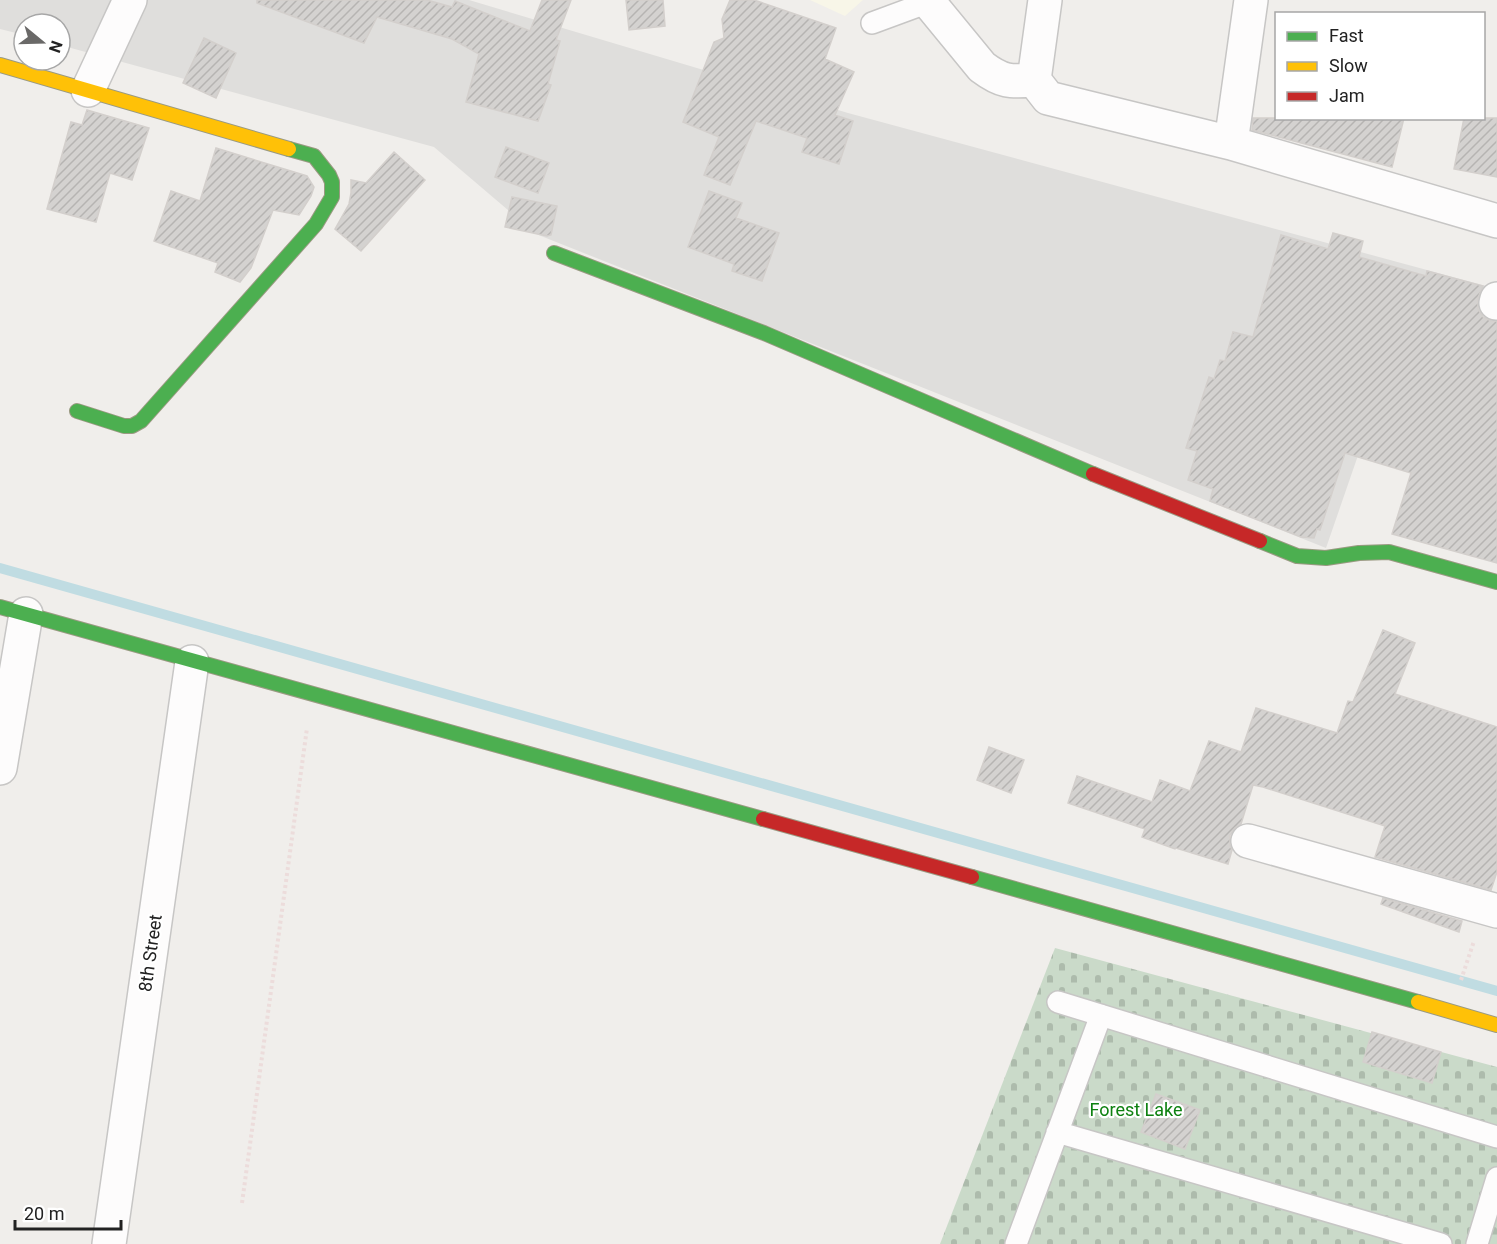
<svg xmlns="http://www.w3.org/2000/svg" width="1497" height="1244" viewBox="0 0 1497 1244" font-family="Roboto,sans-serif">
	<style>
		.residential { fill: #dfdedc }
		.education { fill: #f8f6e8 }
		.cemetery { fill: url(#cemetery-stones) }
		.lines { fill: none; stroke-linecap: round; stroke-linejoin: round }
		.stream { stroke: #c0dce2; stroke-width: 10 }
		.building { fill: url(#building-hatch); stroke: #d3cfcc; stroke-width: 1.5 }
		.lane-casing { stroke: #c7c6c5; stroke-width: 24 }
		.street-casing { stroke: #c7c6c5; stroke-width: 36 }
		.fast-casing { stroke: #9a9a82; stroke-width: 16 }
		.slow-casing { stroke: #9a9a82; stroke-width: 16 }
		.jam-casing { stroke: #9a9a82; stroke-width: 16 }
		.path { stroke: #ecdcdb; stroke-width: 4; stroke-dasharray: 3 3; stroke-linecap: butt }
		.lane { stroke: #fdfcfc; stroke-width: 21 }
		.street { stroke: #fdfcfc; stroke-width: 33 }
		.fast { stroke: #4caf50; stroke-width: 14 }
		.slow { stroke: #ffc107; stroke-width: 14 }
		.jam { stroke: #c62828; stroke-width: 14 }
		.labels { text-anchor: middle; dominant-baseline: central; stroke-width: 4.5; stroke-linejoin: round; paint-order: stroke }
		.street-label { font-size: 18px; fill: #222; stroke: #fff }
		.park-label { font-size: 18px; fill: #0e8111; stroke: #fff }
	</style>
	<defs>
		<pattern id="cemetery-stones" width="16" height="16" patternUnits="userSpaceOnUse" patternTransform="scale(1.5)"><rect width="16" height="16" fill="#cadac9"/><path d="M2 7V4a2 2 0 0 1 4 0v3zM10 15v-3a2 2 0 0 1 4 0v3z" fill="#adbbac"/></pattern>
		<pattern id="building-hatch" width="6" height="6" patternUnits="userSpaceOnUse" patternTransform="scale(1.5)"><rect width="6" height="6" fill="#d4d2d0"/><path d="M-1 1l2-2M0 6l6-6M5 7l2-2" fill="none" stroke="#b6b4b2"/></pattern>
	</defs>
	<rect width="100%" height="100%" fill="#f0eeeb"/>
	<path class="residential" d="M 0,0 L 469,0 L 848,113 L 1497,289 L 1497,481 L 1363,441 L 1326,548 L 536,234 L 434,147 L 60,45 L 60,24 L 24,24 L 24,35 L 0,29 Z"/>
	<path class="education" d="M 810,0 L 863,0 L 845,16 Z"/>
	<path class="cemetery" d="M 1055,948 L 1497,1067 L 1497,1244 L 940,1244 Z"/>
	<g class="lines">
		<path class="stream" d="M 0,568 L 1497,991"/>
	</g>
	<path class="building" d="M 257,0 L 427,0 L 452,7 L 455,1 L 530,31 L 542,0 L 571,0 L 556,40 L 560,41 L 548,84 L 551,85 L 538,121 L 466,102 L 479,54 L 452,39 L 377,17 L 364,43 L 257,3 Z
		M 626,0 L 663,0 L 665,26 L 629,30 Z
		M 730,0 L 754,0 L 836,28 L 825,59 L 854,72 L 835,115 L 853,121 L 839,164 L 802,152 L 807,138 L 756,121 L 730,185 L 704,175 L 719,137 L 683,122 L 714,42 L 724,38 L 722,19 Z
		M 204,38 L 236,53 L 216,98 L 183,83 Z
		M 87,110 L 149,128 L 132,180 L 110,173 L 96,222 L 47,209 L 71,122 L 82,125 Z
		M 1253,118 L 1404,118 L 1392,167 L 1252,130 Z
		M 1464,118 L 1497,118 L 1497,177 L 1454,169 Z
		M 506,147 L 549,163 L 538,193 L 495,177 Z
		M 216,148 L 307,176 L 314,187 L 311,196 L 299,215 L 273,210 L 251,268 L 240,282 L 215,272 L 218,263 L 154,241 L 171,191 L 200,201 Z
		M 394,152 L 425,180 L 361,251 L 335,229 L 349,204 L 351,193 L 351,180 L 366,183 Z
		M 709,191 L 742,203 L 736,218 L 779,233 L 762,281 L 732,271 L 734,264 L 688,247 Z
		M 512,197 L 557,206 L 551,235 L 547,236 L 505,227 Z
		M 1333,233 L 1363,241 L 1359,257 L 1426,276 L 1427,271 L 1483,286 L 1478,298 L 1478,309 L 1483,317 L 1491,321 L 1497,321 L 1497,563 L 1392,534 L 1411,473 L 1345,453 L 1320,530 L 1317,529 L 1314,538 L 1301,537 L 1210,501 L 1213,489 L 1188,480 L 1197,451 L 1186,448 L 1209,377 L 1214,379 L 1220,360 L 1225,361 L 1233,332 L 1253,337 L 1281,235 L 1328,249 Z
		M 1383,630 L 1415,643 L 1395,694 L 1497,727 L 1497,872 L 1491,890 L 1375,857 L 1385,826 L 1263,787 L 1253,785 L 1241,824 L 1235,828 L 1230,835 L 1230,845 L 1232,850 L 1228,864 L 1176,848 L 1175,849 L 1142,837 L 1145,829 L 1068,803 L 1077,776 L 1152,802 L 1160,780 L 1190,791 L 1209,741 L 1241,752 L 1256,708 L 1337,733 L 1348,701 L 1353,702 Z
		M 989,747 L 1024,760 L 1011,793 L 977,780 Z
		M 1383,898 L 1462,921 L 1459,932 L 1381,904 Z
		M 1372,1032 L 1441,1052 L 1432,1083 L 1363,1062 Z
		M 1156,1094 L 1200,1110 L 1185,1149 L 1141,1132 Z"/>
	<g class="lines">
		<g class="lane-casing">
			<path id="lane" d="M 872,23 L 929,2
				M 1058,1002 L 1497,1137
				M 1057,1132 L 1441,1244
				M 1016,1244 L 1101,1015
				M 1477,1244 L 1497,1178"/>
		</g>
		<g class="street-casing">
			<path id="street" d="M 927,0 L 982,67 C 1002,82 1010,82 1034,80
				M 1045,0 L 1034,80 L 1048,98 L 1231,143 L 1497,221
				M 88,90 L 130,0
				M 1231,143 L 1251,0
				M 1496,303 L 1497,299
				M 0,768 L 26,614
				M 1248,841 L 1497,911
				M 109,1244 L 192,662"/>
		</g>
		<g class="fast-casing">
			<path id="fast" d="M 554,253 L 764,333 L 1093,474
				M 77,411 L 124,426 L 132,426 L 141,421 L 316,224 L 332,197 L 332,182 L 329,175 L 314,156 L 289,149
				M 1260,541 L 1297,556 L 1326,558 L 1359,553 L 1389,552 L 1497,582
				M 0,607 L 763,819
				M 972,877 L 1418,1002"/>
		</g>
		<g class="slow-casing">
			<path id="slow" d="M 0,65 L 289,149
				M 1418,1002 L 1497,1025"/>
		</g>
		<g class="jam-casing">
			<path id="jam" d="M 1093,474 L 1260,541
				M 763,819 L 972,877"/>
		</g>
		<path class="path" d="M 1461,980 L 1474,941
			M 242,1203 L 307,728"/>
		<use href="#lane" class="lane"/>
		<use href="#street" class="street"/>
		<use href="#fast" class="fast"/>
		<use href="#slow" class="slow"/>
		<use href="#jam" class="jam"/>
	</g>
	<g class="labels">
		<g class="street-label">
			<text transform="translate(150 953) rotate(-82)">8th Street</text>
		</g>
		<g class="park-label">
			<text x="1136" y="1109">Forest Lake</text>
		</g>
	</g>
	<rect x="1275" y="12" width="210" height="108" fill="#ffffff" stroke="#a7a7a7" stroke-width="1.5"/>
	<rect x="1287" y="32" width="30" height="9" fill="#4caf50" stroke="#a7a7a7" stroke-width="1.5"/>
	<text x="1329" y="42" font-size="18" fill="#222222">Fast</text>
	<rect x="1287" y="62" width="30" height="9" fill="#ffc107" stroke="#a7a7a7" stroke-width="1.5"/>
	<text x="1329" y="72" font-size="18" fill="#222222">Slow</text>
	<rect x="1287" y="92" width="30" height="9" fill="#c62828" stroke="#a7a7a7" stroke-width="1.5"/>
	<text x="1329" y="102" font-size="18" fill="#222222">Jam</text>
	<g transform="translate(42 42) rotate(109)"><circle r="28" fill="#ffffff" stroke="#a7a7a7" stroke-width="1.5"/>
	<path d="M0-4.5L10 22L0 15L-10 22Z" fill="#6a6968"/>
	<text y="-9" font-size="16" font-weight="bold" text-anchor="middle" fill="#222222">N</text>
	</g>
	<path d="M15 1220v9h106v-9" fill="none" stroke="#222222" stroke-width="3"/>
	<text x="24" y="1220" font-size="18" fill="#222222" stroke="#ffffff" stroke-width="4.5" paint-order="stroke">20 m</text>
</svg>
